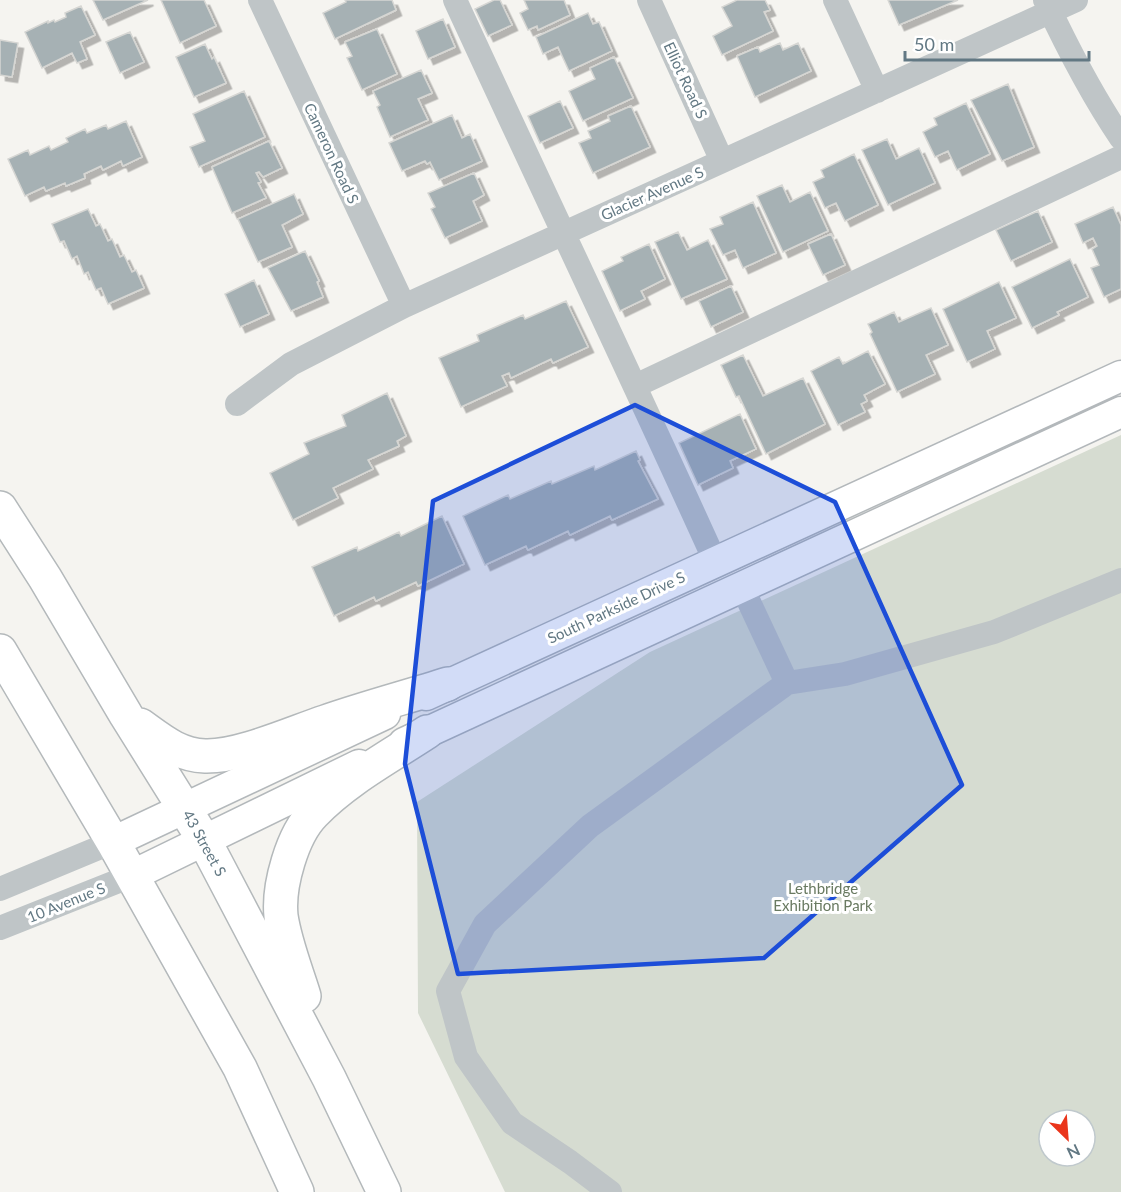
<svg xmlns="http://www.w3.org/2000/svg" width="1121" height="1192" viewBox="0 0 1121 1192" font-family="Lato,sans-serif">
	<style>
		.green { fill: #d6dcd1; fill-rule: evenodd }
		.building { fill: #a6b1b4; stroke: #d6d6d3; stroke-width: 1.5; filter: url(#shadow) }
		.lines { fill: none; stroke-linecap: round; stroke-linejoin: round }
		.major-casing { stroke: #b3b8bb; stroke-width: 33 }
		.highway-casing { stroke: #b4b9bb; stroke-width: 36 }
		.minor { stroke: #bfc5c7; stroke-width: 24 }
		.major { stroke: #fff; stroke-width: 30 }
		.highway { stroke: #fff; stroke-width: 33 }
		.marked { fill: #1d4ed8; fill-opacity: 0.2; stroke: #1d4ed8; stroke-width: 4.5; stroke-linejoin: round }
		.labels { text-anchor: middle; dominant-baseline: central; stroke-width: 6; stroke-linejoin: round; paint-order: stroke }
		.street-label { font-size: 15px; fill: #627883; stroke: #fff }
		.park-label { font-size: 15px; fill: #697a61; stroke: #fff }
	</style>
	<defs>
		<filter id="shadow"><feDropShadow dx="5.5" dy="5.5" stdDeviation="0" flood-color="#0004"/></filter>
	</defs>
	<rect width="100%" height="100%" fill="#f5f4f0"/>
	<path class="green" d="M 1121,435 L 1121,1192 L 505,1192 L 418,1013 L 417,802 L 650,652 ZM 1049,1120 L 1085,1120 L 1085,1156 L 1049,1156 Z"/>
	<path class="building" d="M 93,0 L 148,0 L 103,20 Z
		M 161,0 L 204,0 L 216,26 L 180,43 Z
		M 345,0 L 392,0 L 396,10 L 335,39 L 323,13 L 346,2 Z
		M 494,0 L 500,0 L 512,25 L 488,36 L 475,9 Z
		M 524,0 L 564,0 L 570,15 L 538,30 L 537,26 L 528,30 L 520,13 L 528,9 Z
		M 737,0 L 765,0 L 770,10 L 764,12 L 773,31 L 722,55 L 713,36 L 732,26 L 722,7 Z
		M 888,0 L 958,0 L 899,25 Z
		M 81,6 L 95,35 L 80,42 L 87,59 L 77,63 L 72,53 L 42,68 L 25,32 L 48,21 L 48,23 L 54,20 L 55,22 L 66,17 L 65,13 Z
		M 588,13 L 593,24 L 599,22 L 612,51 L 569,71 L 558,47 L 543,54 L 536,37 Z
		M 443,19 L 455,47 L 428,59 L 416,31 Z
		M 377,29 L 397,74 L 362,90 L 347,58 L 352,56 L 345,42 Z
		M 130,32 L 144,62 L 120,73 L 106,42 Z
		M 0,40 L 18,43 L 12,77 L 0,75 Z
		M 780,43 L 783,50 L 798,43 L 811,71 L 755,97 L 737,56 L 758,47 L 760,52 Z
		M 205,44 L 212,59 L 214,57 L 226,83 L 194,97 L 176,57 Z
		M 614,57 L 633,98 L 583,121 L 569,91 L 595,79 L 590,68 Z
		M 421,70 L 432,93 L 418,99 L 428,120 L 390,137 L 377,107 L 380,105 L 373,91 Z
		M 1008,84 L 1034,147 L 1002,161 L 971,100 Z
		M 244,91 L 265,137 L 199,167 L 190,147 L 205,141 L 193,114 Z
		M 560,101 L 573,128 L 540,143 L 528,116 Z
		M 966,103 L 990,154 L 957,170 L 948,151 L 935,157 L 923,132 L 937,125 L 934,118 Z
		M 631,106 L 650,147 L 593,173 L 579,143 L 591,138 L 588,131 L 610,121 L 608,116 Z
		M 452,115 L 462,138 L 470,134 L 482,161 L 439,180 L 430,162 L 427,164 L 425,161 L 402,171 L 389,143 Z
		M 126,121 L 142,157 L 123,166 L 121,161 L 103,170 L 101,166 L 84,174 L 85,178 L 66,186 L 65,183 L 46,191 L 44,187 L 25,196 L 8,159 L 28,150 L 30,155 L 49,146 L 51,150 L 68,142 L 66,138 L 85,129 L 87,133 L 106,125 L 108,129 Z
		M 887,139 L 896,159 L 919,148 L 935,183 L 888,205 L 862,150 Z
		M 269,141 L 282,168 L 263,177 L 259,172 L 256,173 L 261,182 L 258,183 L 266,198 L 232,213 L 212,167 Z
		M 854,154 L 878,205 L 845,221 L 836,203 L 825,208 L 813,182 L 824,177 L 821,170 Z
		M 474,173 L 484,195 L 473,201 L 482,221 L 445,238 L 431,209 L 435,207 L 428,193 Z
		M 782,185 L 790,202 L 810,192 L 828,231 L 783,252 L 757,196 Z
		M 294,194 L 303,214 L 282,225 L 292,247 L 258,262 L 238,219 Z
		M 753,202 L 776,253 L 743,268 L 735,250 L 723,255 L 710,229 L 723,224 L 720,217 Z
		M 1113,207 L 1121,225 L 1121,289 L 1104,297 L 1091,268 L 1099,265 L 1092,249 L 1097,246 L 1093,238 L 1083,243 L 1075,224 Z
		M 88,209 L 96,226 L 100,224 L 108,241 L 112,239 L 120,257 L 124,255 L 132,272 L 136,270 L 144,288 L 108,304 L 101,288 L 96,290 L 88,272 L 84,274 L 77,256 L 72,259 L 64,241 L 60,242 L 52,224 Z
		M 1038,211 L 1052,242 L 1011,261 L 996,230 Z
		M 678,232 L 687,250 L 708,240 L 727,279 L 681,299 L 655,242 Z
		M 831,234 L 845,265 L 823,275 L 808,244 Z
		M 649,244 L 665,279 L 641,291 L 645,299 L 620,311 L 602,271 L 623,261 L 621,257 Z
		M 305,251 L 319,281 L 317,282 L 323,297 L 291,311 L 268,268 Z
		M 1070,259 L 1088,297 L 1057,312 L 1059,315 L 1032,328 L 1012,287 Z
		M 254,280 L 269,314 L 240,327 L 225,294 Z
		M 999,282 L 1016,318 L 987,331 L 995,349 L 967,362 L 943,309 Z
		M 731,286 L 743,312 L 711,327 L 699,301 Z
		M 566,301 L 588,347 L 553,363 L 551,359 L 511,378 L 509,373 L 502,376 L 507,386 L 461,407 L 439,358 L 479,341 L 477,335 L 523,315 L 525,319 Z
		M 931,308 L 948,345 L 926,355 L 935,374 L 897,392 L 870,334 L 872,332 L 868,324 L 894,312 L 899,322 Z
		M 868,351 L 885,384 L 864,395 L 867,401 L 861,404 L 865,412 L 838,425 L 811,371 L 839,357 L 843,364 Z
		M 743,355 L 763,396 L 803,378 L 825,424 L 766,454 L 739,396 L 736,397 L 721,365 Z
		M 387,393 L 406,436 L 397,441 L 399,446 L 368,460 L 373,469 L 333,488 L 338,498 L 293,520 L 270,473 L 309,454 L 304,443 L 346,426 L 342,415 Z
		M 740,414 L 756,449 L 730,461 L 733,468 L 698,485 L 679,443 Z
		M 636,451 L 640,460 L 638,461 L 658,499 L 612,520 L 610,516 L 570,535 L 568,531 L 528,550 L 526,546 L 485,565 L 463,516 L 508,495 L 510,499 L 551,481 L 552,484 L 594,466 L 595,470 Z
		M 442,516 L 464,564 L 418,586 L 416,582 L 376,601 L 374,597 L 334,616 L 312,567 L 357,547 L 358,551 L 399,532 L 401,536 Z"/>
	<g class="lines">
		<g class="major-casing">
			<path id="major" d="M 426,695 L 1121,376
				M 404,743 L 1121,412
				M 113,842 L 385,714
				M 131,876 L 359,765"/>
		</g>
		<g class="highway-casing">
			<path id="highway" d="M 0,508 L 45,578 L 126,715 L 204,840 L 329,1078 L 384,1192
				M 0,651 L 113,842 L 240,1068 L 297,1192
				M 140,725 C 161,740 178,755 205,756 C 239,757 292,733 325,722 C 365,708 407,697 448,684
				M 304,996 C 296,970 285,943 281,916 C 278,886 292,835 314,813 C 346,780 389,757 427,732"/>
		</g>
		<path class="minor" d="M 260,0 L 404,306
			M 455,0 C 541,187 630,373 715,561
			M 649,0 L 722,161
			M 835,0 L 877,91
			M 1045,0 C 1068,49 1091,94 1121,138
			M 635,386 L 1121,157
			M 237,404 L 291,364 L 404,306 L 1076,0
			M 742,587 L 787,683
			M 0,889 L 113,842
			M 0,928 L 131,876
			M 610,1192 L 570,1162 L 512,1123 L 466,1057 L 448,991 L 485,924 L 590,826 L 787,683 L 845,674 L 994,632 L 1121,580"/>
		<use href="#major" class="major"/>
		<use href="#highway" class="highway"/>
	</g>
	<path class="marked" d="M 635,405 L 835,502 L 962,785 L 764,958 L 458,974 L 405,764 L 433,501 Z"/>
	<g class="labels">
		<g class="street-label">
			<text transform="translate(686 80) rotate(65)">Elliot Road S</text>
			<text transform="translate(332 153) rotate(65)">Cameron Road S</text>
			<text transform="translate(652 193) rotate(-24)">Glacier Avenue S</text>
			<text transform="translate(616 607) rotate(-25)">South Parkside Drive S</text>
			<text transform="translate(205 843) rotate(61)">43 Street S</text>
			<text transform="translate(66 902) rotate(-22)">10 Avenue S</text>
		</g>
		<g class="park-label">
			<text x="823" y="888">Lethbridge<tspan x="823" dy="17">Exhibition Park</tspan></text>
		</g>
	</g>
	<g transform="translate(1067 1138) rotate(155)"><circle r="28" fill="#ffffff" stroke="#c0c9cd" stroke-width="1.5"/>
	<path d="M0-4.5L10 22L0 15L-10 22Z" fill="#ea351b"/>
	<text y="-9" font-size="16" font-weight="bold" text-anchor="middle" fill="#627883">N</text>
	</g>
	<path d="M905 51v9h184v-9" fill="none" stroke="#627883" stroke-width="3"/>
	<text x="914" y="51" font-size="18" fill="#627883" stroke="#ffffff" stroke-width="4.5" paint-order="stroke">50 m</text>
</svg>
